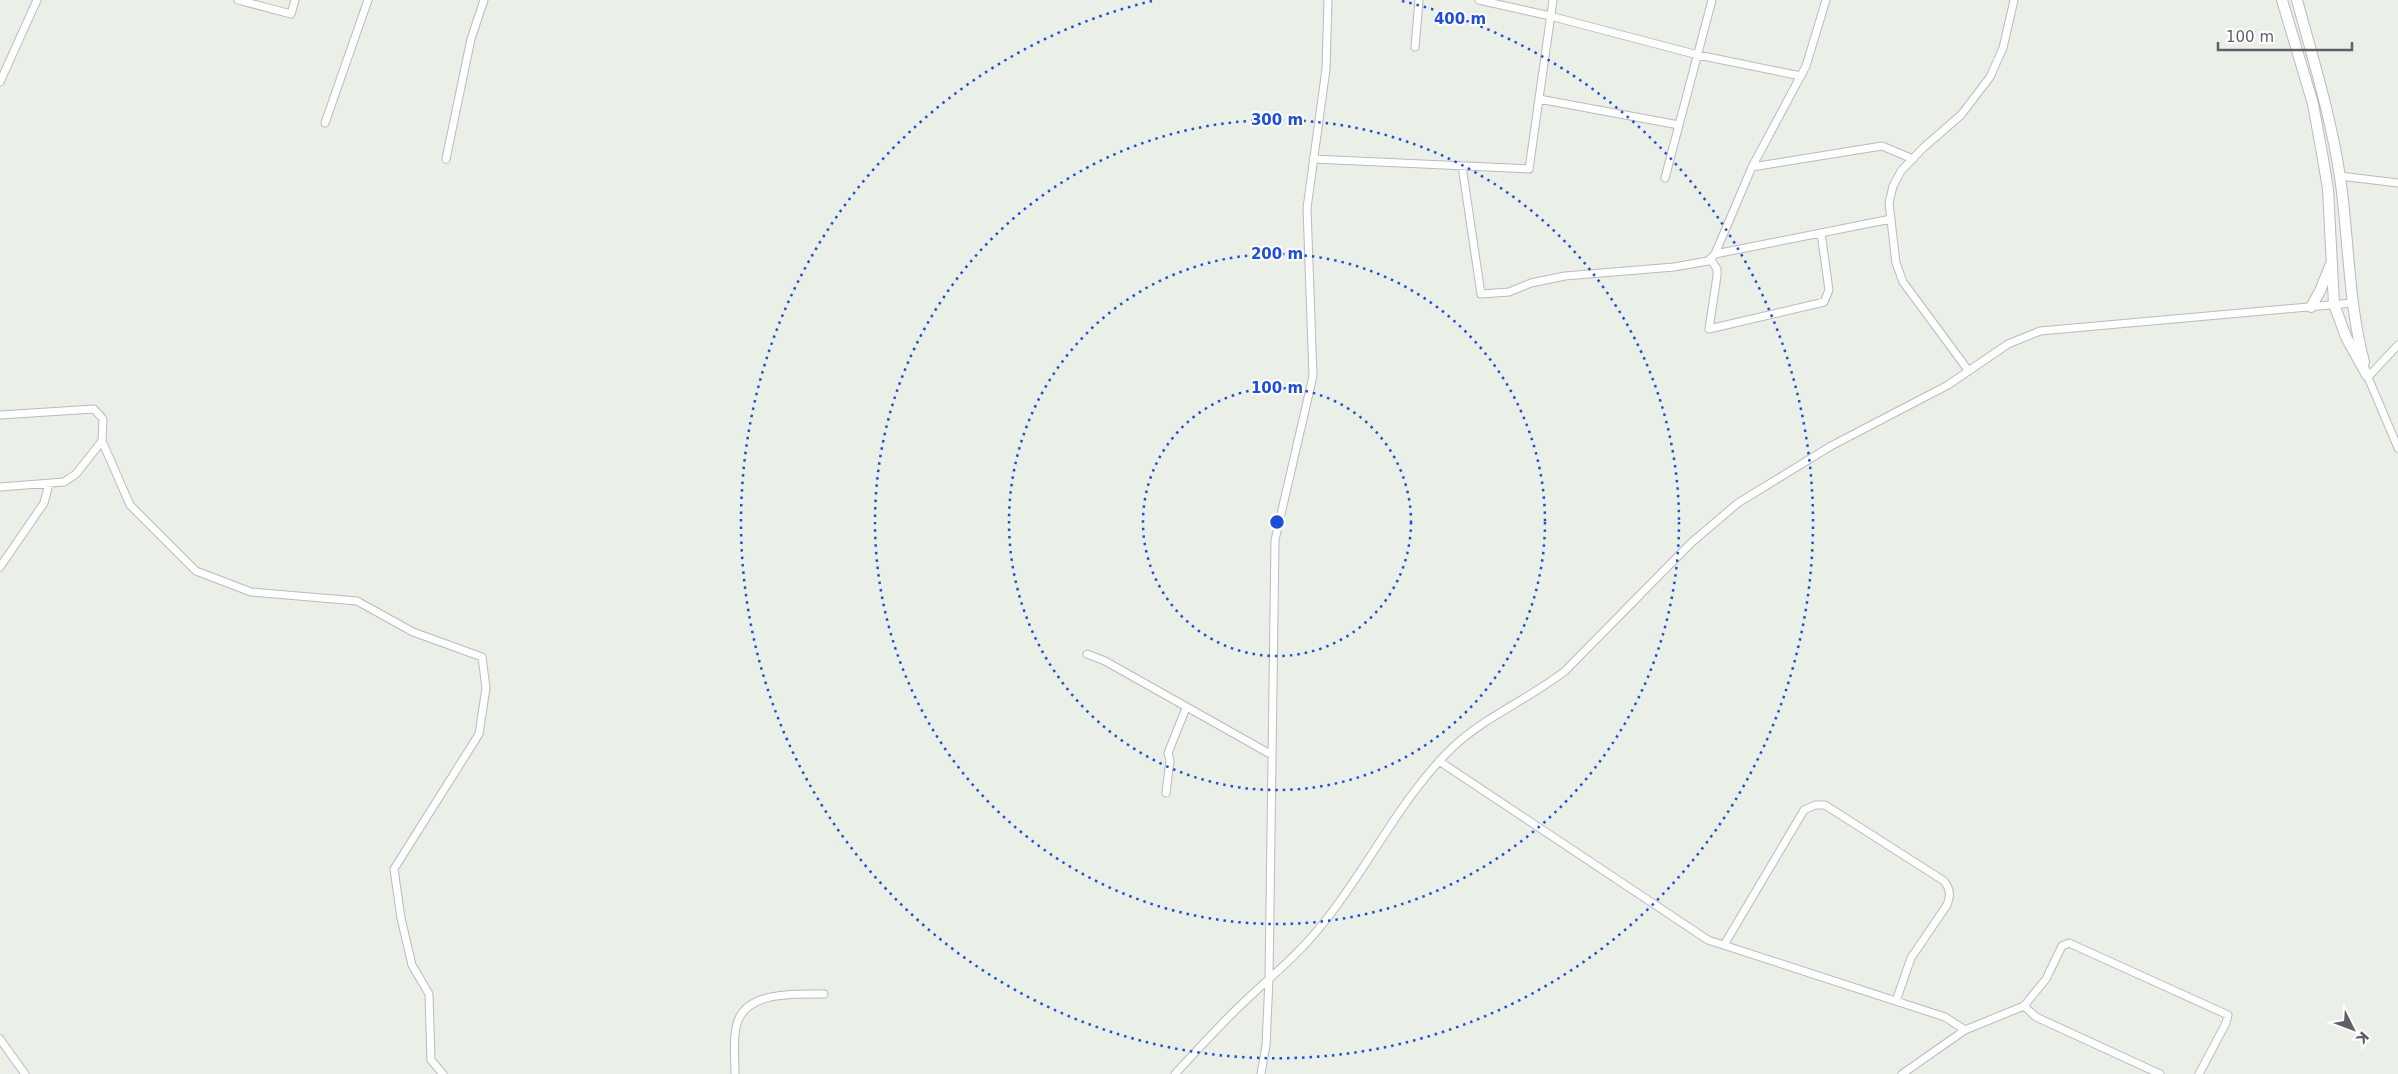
<svg xmlns="http://www.w3.org/2000/svg" width="2398" height="1074" viewBox="0 0 2398 1074" font-family="'DejaVu Sans',sans-serif">
	<style>
		.lines { fill: none; stroke-linecap: round; stroke-linejoin: round }
		.street-casing { stroke: #bcb9bf; stroke-width: 9 }
		.secondary-casing { stroke: #bbb8bf; stroke-width: 12 }
		.street { stroke: #fff; stroke-width: 7 }
		.secondary { stroke: #fff; stroke-width: 10 }
		.ring { fill: none; stroke: #1d4ed8; stroke-width: 2.5; stroke-dasharray: 2.5 5 }
		.centre { fill: #1d4ed8; stroke: #fff; stroke-width: 2.5 }
		.ring-label { font-size: 15px; text-anchor: middle; font-weight: bold; fill: #1d4ed8; stroke: #fff; stroke-width: 4; stroke-linejoin: round; paint-order: stroke }
	</style>
	<rect width="100%" height="100%" fill="#eaefe7"/>
	<g class="lines">
		<g class="street-casing">
			<path id="street" d="M 238,0 L 291,14 L 295,0
				M 1479,0 L 1550,16 L 1698,55 L 1801,76
				M 1415,47 L 1419,0
				M 0,82 L 37,0
				M 1539,99 L 1679,125
				M 325,123 L 368,0
				M 446,159 L 471,39 L 484,0
				M 1313,159 L 1529,169 L 1553,0
				M 1462,166 L 1481,294 L 1509,292 L 1531,283 L 1565,276 L 1674,267 L 1708,261 L 1715,254 L 1752,167 L 1806,66 L 1826,0
				M 1752,167 L 1882,146 L 1913,159
				M 2340,176 L 2398,183
				M 1665,178 L 1712,0
				M 1715,254 L 1891,219
				M 1711,260 L 1717,269 L 1717,276 L 1709,329 L 1824,302 L 1829,290 L 1821,233
				M 1968,370 L 1903,282 L 1896,263 L 1889,203 L 1893,186 L 1901,171 L 1923,148 L 1961,115 L 1990,77 L 2003,48 L 2014,0
				M 2367,375 L 2398,448
				M 2368,377 L 2398,345
				M 0,415 L 94,409 L 103,419 L 102,441 L 130,505 L 196,571 L 251,592 L 357,601 L 413,632 L 482,657 L 486,688 L 479,734 L 394,869 L 401,918 L 412,965 L 429,994 L 431,1060 L 443,1074
				M 0,487 L 64,482 L 76,474 L 102,441
				M 0,567 L 44,503 L 49,484
				M 1087,654 L 1105,661 L 1272,755
				M 1439,761 L 1708,940 L 1945,1017 L 1965,1030
				M 1166,793 L 1170,760 L 1168,753 L 1186,708
				M 1724,945 L 1804,810 L 1815,805 L 1825,805 L 1944,881 C 1950,888 1951,896 1947,905 L 1911,958 L 1896,1001
				M 2024,1006 L 2036,1017 L 2160,1074
				M 0,1039 L 25,1074
				M 735,1074 C 735,1059 733,1043 736,1028 C 742,990 796,994 824,994
				M 1175,1074 C 1197,1050 1219,1026 1243,1003 C 1269,978 1298,955 1321,926 C 1368,869 1399,799 1453,747 C 1486,716 1529,699 1565,671 L 1691,543 L 1738,503 L 1831,446 L 1948,385 L 2008,344 L 2040,331 L 2352,303
				M 1261,1074 L 1266,1045 L 1269,979 L 1275,540 L 1313,376 L 1307,208 L 1326,69 L 1328,0
				M 1902,1074 L 1965,1030 L 2024,1006 L 2046,979 L 2062,946 L 2069,943 L 2228,1015 L 2226,1023 L 2199,1074"/>
		</g>
		<g class="secondary-casing">
			<path id="secondary" d="M 2282,0 L 2313,104 L 2323,159 L 2328,189 L 2334,304 L 2346,337 L 2367,375
				M 2297,0 C 2313,59 2331,117 2340,177 C 2349,239 2348,301 2364,362
				M 2311,307 L 2320,291 L 2330,266"/>
		</g>
		<use href="#street" class="street"/>
		<use href="#secondary" class="secondary"/>
	</g>
	<g class="ring">
		<circle cx="1277" cy="522" r="134"/>
		<circle cx="1277" cy="522" r="268"/>
		<circle cx="1277" cy="522" r="402"/>
		<path d="M1402 1A536 536 0 1 1 1152 1"/>
	</g>
	<circle cx="1277" cy="522" r="8" class="centre"/>
	<g class="ring-label">
		<text x="1460" y="24">400 m</text>
		<text x="1277" y="125">300 m</text>
		<text x="1277" y="259">200 m</text>
		<text x="1277" y="393">100 m</text>
	</g>
	<g transform="translate(2353 1029) rotate(132)" stroke="#ffffff" stroke-width="4" paint-order="stroke">
	<path d="M0-4L9 19L0 12L-9 19Z" fill="#615e66"/>
	<text y="-8" font-size="14" font-weight="bold" text-anchor="middle" fill="#615e66">K</text>
	</g>
	<path d="M2218 42v8h134v-8" fill="none" stroke="#615e66" stroke-width="2.5"/>
	<text x="2226" y="42" font-size="15" fill="#615e66" stroke="#ffffff" stroke-width="4" paint-order="stroke">100 m</text>
</svg>
